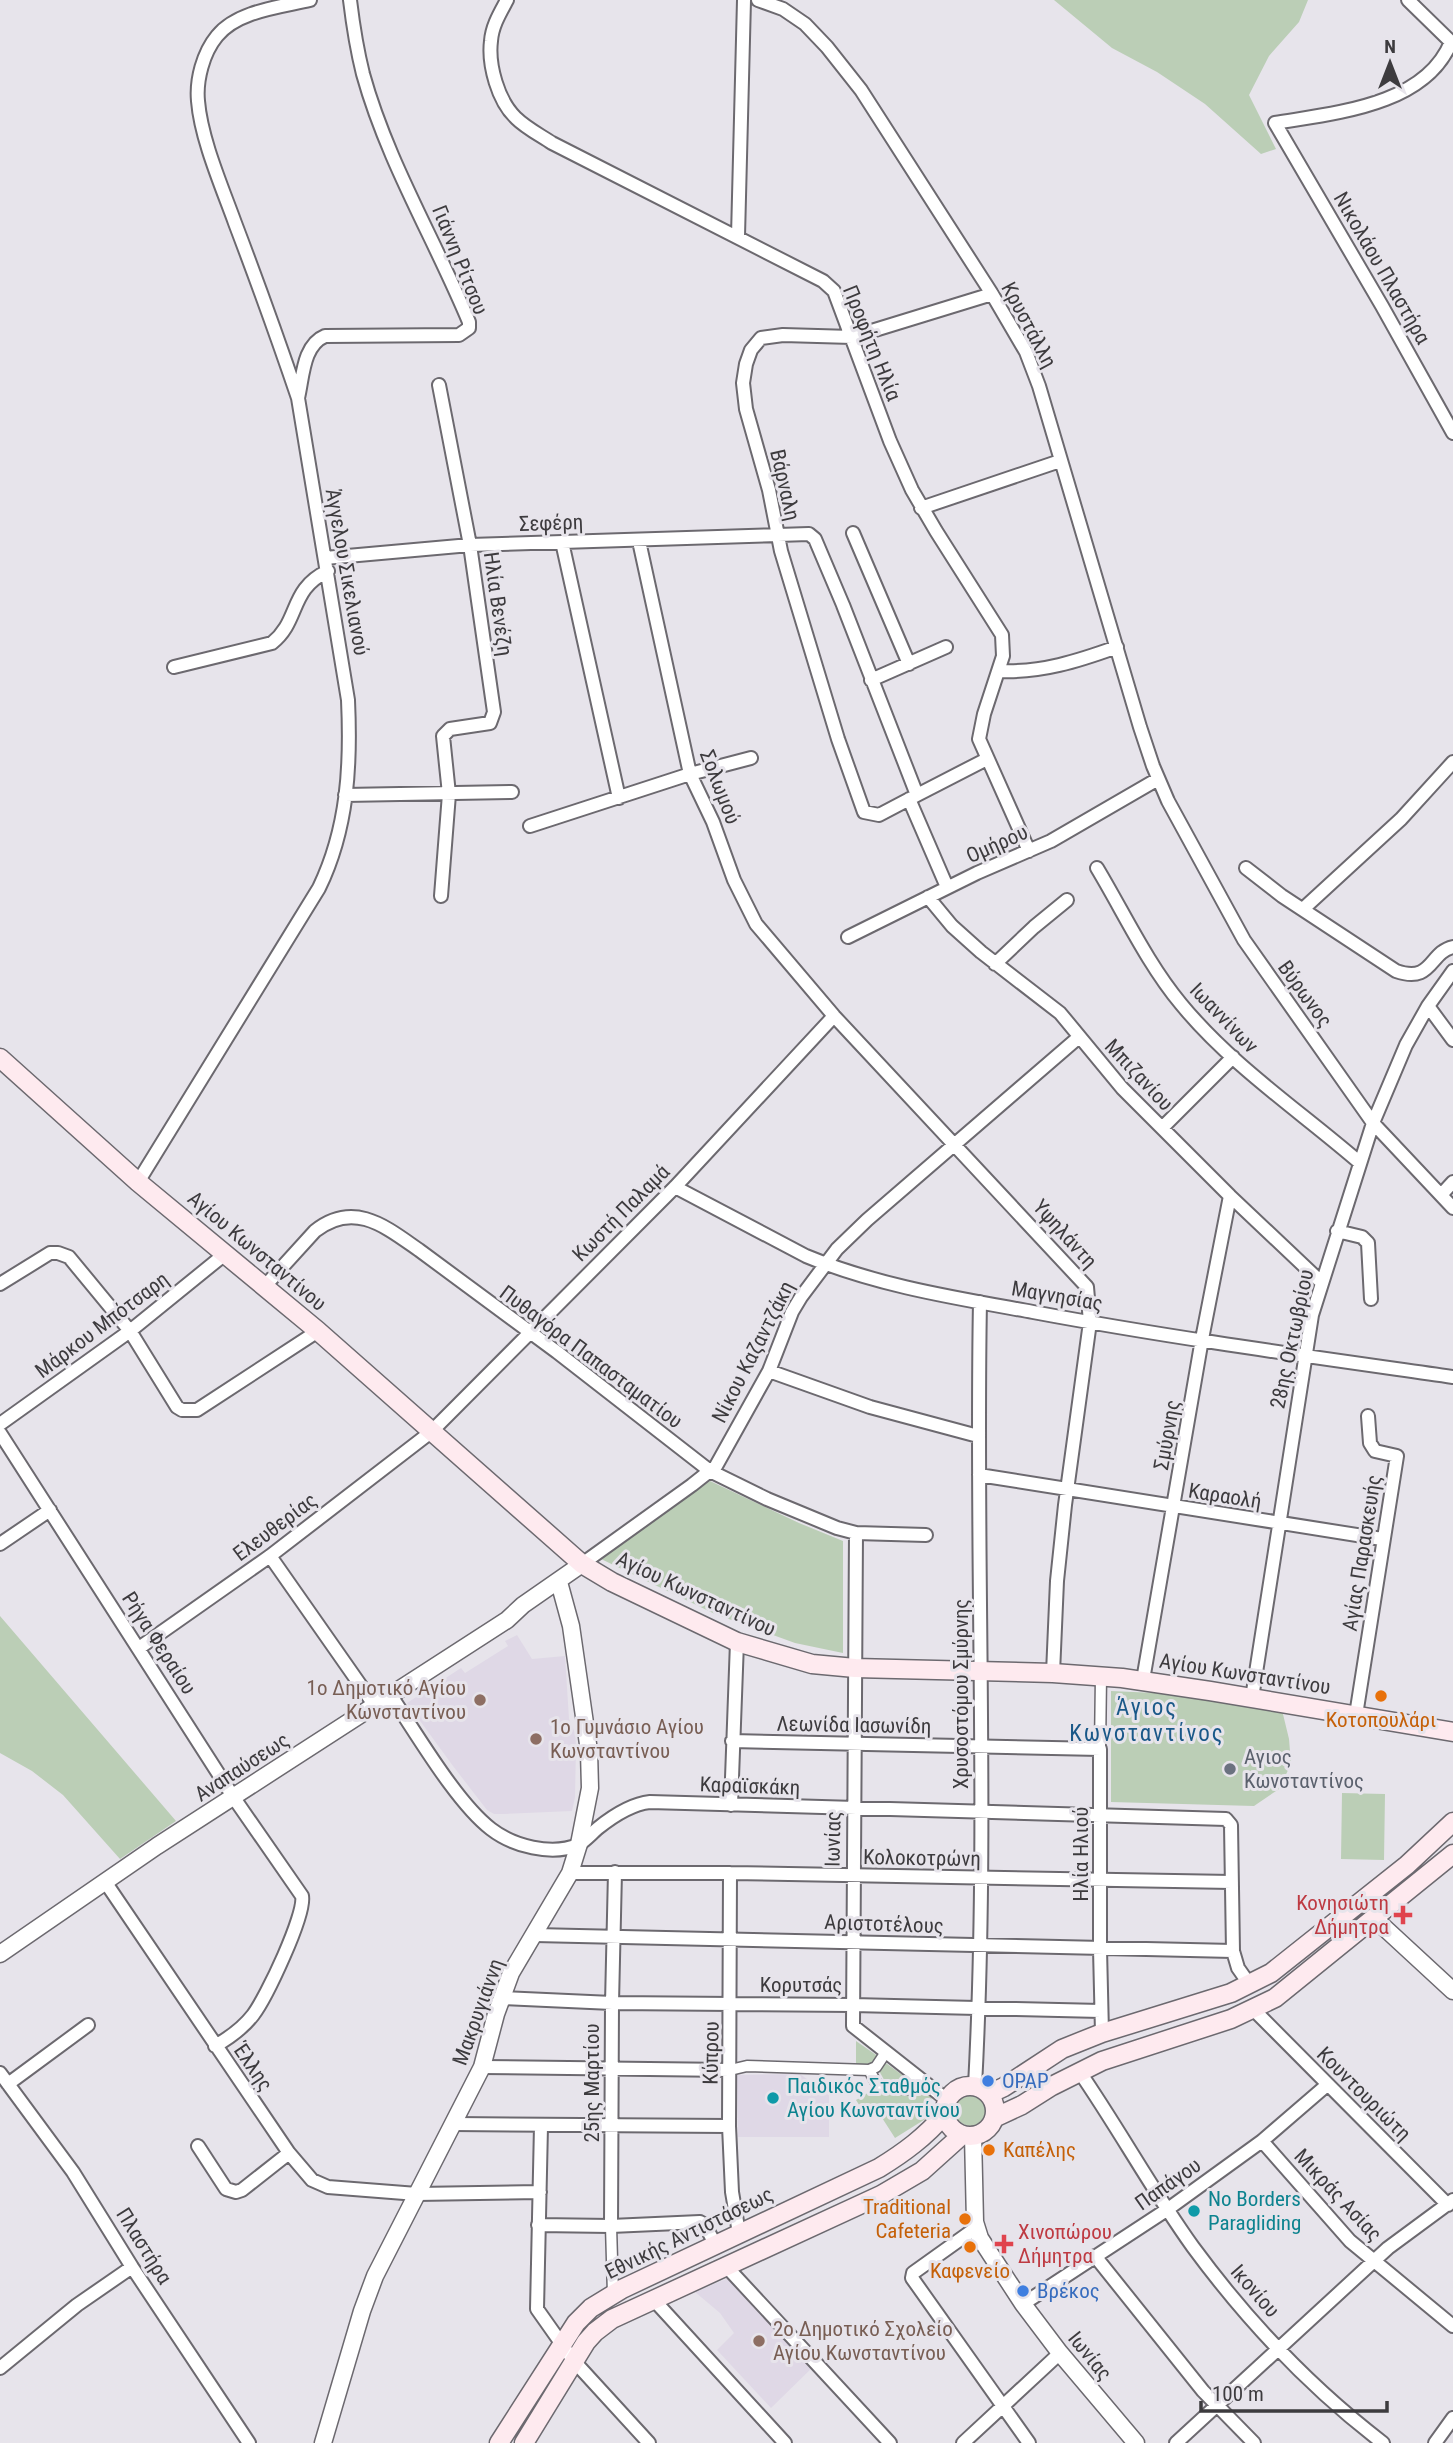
<svg xmlns="http://www.w3.org/2000/svg" width="1453" height="2443" viewBox="0 0 1453 2443" font-family="'Roboto Condensed',sans-serif">
	<style>
		.built { fill: #dfd8e6 }
		.green { fill: #bbceb6 }
		.lines { fill: none; stroke-linecap: round; stroke-linejoin: round }
		.pedestrian-casing { stroke: #6c696f; stroke-width: 13 }
		.minor-casing { stroke: #6c696f; stroke-width: 16 }
		.tertiary-casing { stroke: #6c696f; stroke-width: 19 }
		.secondary-casing { stroke: #6c696f; stroke-width: 21 }
		.pedestrian { stroke: #fff; stroke-width: 10 }
		.minor { stroke: #fff; stroke-width: 12 }
		.tertiary { stroke: #fff; stroke-width: 16 }
		.secondary { stroke: #feeaef; stroke-width: 18 }
		.food-dot { fill: #e8710a; stroke: #e7e4eb; stroke-width: 2.5 }
		.education-dot { fill: #8d6e63; stroke: #e7e4eb; stroke-width: 2.5 }
		.worship-dot { fill: #6b7280; stroke: #e7e4eb; stroke-width: 2.5 }
		.health-dot { fill: #e0444e; stroke: #e7e4eb; stroke-width: 2.5 }
		.shop-dot { fill: #3f7fe0; stroke: #e7e4eb; stroke-width: 2.5 }
		.culture-dot { fill: #0f9aa8; stroke: #e7e4eb; stroke-width: 2.5 }
		.labels { text-anchor: middle; dominant-baseline: central; stroke-width: 6; stroke-linejoin: round; paint-order: stroke }
		.street-label { font-size: 21px; fill: #3d3b3e; stroke: #e7e4eb }
		.education-label { font-size: 21px; fill: #785e54; stroke: #e7e4eb; text-anchor: start }
		.food-label { font-size: 21px; fill: #c56008; stroke: #e7e4eb }
		.worship-label { font-size: 21px; fill: #5b616d; stroke: #e7e4eb; text-anchor: start }
		.health-label { font-size: 21px; fill: #be3a42; stroke: #e7e4eb; text-anchor: end }
		.shop-label { font-size: 21px; fill: #366cbe; stroke: #e7e4eb; text-anchor: start }
		.culture-label { font-size: 21px; fill: #0d838f; stroke: #e7e4eb; text-anchor: start }
		.neighbourhood-label { font-size: 23px; letter-spacing: 2px; fill: #1a5888; stroke: #e7e4eb }
	</style>
	<rect width="100%" height="100%" fill="#e7e4eb"/>
	<path class="built" d="M 517,1635 L 532,1659 L 565,1656 L 569,1719 L 575,1733 L 576,1746 L 575,1797 L 572,1811 L 504,1814 L 494,1814 L 487,1810 L 453,1766 L 407,1703 L 461,1668 L 465,1673 L 508,1646 L 505,1641 Z
		M 800,2074 L 829,2095 L 829,2137 L 738,2137 L 737,2075 Z
		M 731,2277 L 815,2365 L 771,2408 L 717,2350 L 734,2333 L 720,2313 L 695,2292 Z"/>
	<path class="green" d="M 1054,0 L 1308,0 L 1299,22 L 1269,56 L 1249,95 L 1276,149 L 1261,154 L 1205,104 L 1157,72 L 1112,48 Z
		M 710,1481 L 799,1523 L 843,1541 L 843,1653 L 795,1643 L 715,1614 L 599,1558 Z
		M 0,1616 L 176,1821 L 120,1859 L 63,1795 L 32,1771 L 0,1753 Z
		M 1111,1691 L 1178,1694 L 1282,1710 L 1289,1739 L 1291,1764 L 1279,1789 L 1254,1806 L 1111,1802 Z
		M 1342,1793 L 1385,1794 L 1384,1860 L 1341,1859 Z
		M 856,2041 L 879,2057 L 872,2067 L 856,2066 Z
		M 883,2061 L 916,2085 L 916,2086 L 887,2085 L 878,2069 Z
		M 919,2087 L 932,2096 L 927,2118 L 895,2138 L 877,2110 L 873,2112 L 869,2108 L 863,2111 L 856,2100 L 871,2091 L 907,2094 Z
		M955 2110a16 16 0 1 1 32 0a16 16 0 1 1-32 0Z"/>
	<g class="lines">
		<g class="pedestrian-casing">
			<path id="pedestrian" d="M 1100,1749 L 1101,1676
				M 730,2070 L 747,2066 L 869,2070 L 876,2067 L 886,2052
				M 869,2070 L 878,2086 L 914,2090
				M 611,2226 L 613,2294"/>
		</g>
		<g class="minor-casing">
			<path id="minor" d="M 507,0 C 500,13 492,26 491,41 C 488,65 498,101 516,118 C 526,128 540,135 552,143 L 823,281 L 834,291 L 890,441 L 912,490 L 936,531 L 1002,635 L 1003,656 L 984,714 L 979,739 L 1029,851
				M 758,0 L 783,9 L 805,24 L 827,47 L 861,90 L 992,294 L 1026,352 L 1039,386 L 1140,727 L 1153,766 L 1168,801 L 1244,940 L 1373,1123 L 1453,1208
				M 1408,0 L 1451,42 C 1425,106 1334,113 1275,123 L 1382,306 L 1453,433
				M 738,236 L 744,0
				M 439,385 L 470,545 L 494,712 L 490,723 L 450,729 L 443,736 L 449,794 L 441,896
				M 298,398 C 303,377 303,345 325,336 L 459,335 L 469,328 L 469,322 C 435,240 387,161 363,74 C 357,50 353,25 350,0
				M 921,508 L 1060,461
				M 853,533 L 909,664
				M 639,541 L 690,774 L 713,822 L 734,880 L 756,924 L 834,1016 L 1087,1287 L 1090,1322 L 1065,1505 L 1057,1581 L 1053,1673
				M 562,542 L 619,798
				M 325,558 L 470,545 L 809,534 L 815,539 L 843,605 L 917,795 L 987,759
				M 174,667 L 272,643 C 300,621 289,589 328,571
				M 1000,671 C 1041,673 1078,661 1117,647
				M 871,680 L 946,647
				M 345,795 L 512,792
				M 917,795 L 879,815 L 864,812 L 838,739 L 781,551 L 769,490 L 746,409 L 743,383 L 746,364 L 751,350 L 761,338 L 783,335 L 852,337 L 992,294
				M 909,799 L 947,887
				M 530,826 L 690,774 L 751,758
				M 1097,868 C 1124,913 1147,963 1181,1004 C 1232,1066 1300,1111 1360,1163
				M 1246,868 L 1282,896 L 1396,971 C 1433,984 1429,952 1453,947
				M 928,897 L 952,926 L 981,952 L 1060,1013 L 1122,1088 L 1230,1196 L 1321,1282
				M 1303,909 L 1401,819 L 1453,762
				M 848,937 L 977,873 L 1051,841 L 1158,779
				M 995,964 L 1034,927 L 1067,900
				M 1428,1006 L 1453,1040
				M 1162,1128 L 1233,1057
				M 138,1182 L 319,888 C 348,828 351,765 348,700 L 298,398 C 278,339 257,281 235,223 C 222,187 201,139 198,101 C 196,80 203,53 217,36 C 237,11 280,7 310,0
				M 675,1187 L 806,1256 C 878,1286 956,1298 1033,1312 C 1172,1338 1313,1357 1453,1377
				M 1441,1195 L 1453,1182
				M 1337,1231 L 1362,1237 L 1368,1243 L 1371,1299
				M 0,1284 L 50,1253 L 58,1253 L 69,1257 L 130,1331 L 177,1407 L 182,1410 L 197,1410 L 318,1331
				M 265,1286 L 315,1231 C 354,1200 386,1227 419,1250 L 557,1352 L 710,1471 L 767,1499 L 837,1528 L 856,1533 L 926,1535
				M 769,1371 L 870,1407 L 978,1436
				M 0,1424 L 130,1331 L 225,1254
				M 0,1433 L 234,1798 L 302,1896 C 306,1914 266,1998 253,2015 C 243,2028 229,2038 215,2046
				M 979,1475 L 1382,1539
				M 856,1533 L 853,2026 L 947,2100
				M 0,1544 L 50,1510
				M 270,1556 L 375,1706
				M 582,1564 L 692,1485 L 716,1466 L 769,1371 L 792,1312 L 801,1297 L 837,1249 L 867,1220 L 1079,1037
				M 139,1648 L 270,1556 L 431,1432 L 675,1187 L 834,1016
				M 1143,1680 L 1202,1339 L 1230,1196
				M 391,1696 C 417,1734 456,1802 491,1829 C 513,1846 551,1856 578,1845 C 585,1841 592,1833 598,1828 C 613,1816 631,1804 650,1802 L 1226,1819 L 1231,1825 L 1233,1951 L 1238,1968 L 1250,1985
				M 1252,1698 L 1312,1315 L 1373,1123 L 1406,1045 L 1428,1006 L 1453,971
				M 1356,1715 L 1397,1456 L 1375,1451 L 1370,1443 L 1368,1416
				M 732,1741 L 1100,1749 L 1100,1949 L 1102,2033
				M 731,1805 L 737,1642
				M 570,1873 L 730,1873 L 1232,1882
				M 730,1873 L 729,2126 L 732,2192 L 739,2233
				M 106,1883 L 289,2153 L 312,2180 L 328,2187 L 417,2194 L 540,2192
				M 535,1935 L 1233,1951
				M 501,1998 L 612,2003 L 853,2005 L 1101,2011
				M 1254,2010 L 1448,2205
				M 482,2067 L 730,2070
				M 1079,2071 C 1119,2129 1152,2190 1193,2247 C 1246,2319 1311,2388 1383,2443
				M 0,2073 L 73,2172 L 132,2267 L 249,2443
				M 8,2084 L 88,2025
				M 975,2086 C 989,1825 975,1563 980,1302
				M 453,2124 L 729,2126
				M 541,2126 L 537,2309 L 573,2360 L 649,2443
				M 1262,2141 L 1350,2241 L 1453,2326
				M 198,2146 L 226,2189 L 236,2192 L 242,2190 L 289,2153
				M 538,2225 L 611,2226 L 700,2222 L 705,2225 L 715,2244
				M 611,2226 L 612,2003 L 615,1872
				M 976,2228 L 913,2273 L 912,2278 L 1029,2443
				M 1095,2256 L 1203,2391 L 1254,2443
				M 725,2265 L 890,2443
				M 654,2300 L 785,2443
				M 1023,2304 L 1168,2209 L 1262,2141 L 1327,2085
				M 0,2368 L 77,2305 L 132,2267
				M 963,2443 L 1060,2353
				M 1176,2443 L 1388,2248 L 1453,2200
				M 1435,2443 L 1453,2418"/>
		</g>
		<g class="tertiary-casing">
			<path id="tertiary" d="M 1375,1919 L 1453,1991
				M 0,1954 L 157,1846 L 507,1620 L 523,1605 L 582,1564
				M 973,2135 L 975,2222 L 980,2238 L 1023,2304 L 1060,2353 L 1136,2443
				M 323,2443 L 362,2311 L 375,2276 L 482,2067 L 496,2014 L 511,1973 L 570,1873 L 579,1844 L 590,1788 L 589,1751 L 571,1626 L 559,1582"/>
		</g>
		<g class="secondary-casing">
			<path id="secondary" d="M 0,1058 L 138,1182 L 318,1331 L 582,1564 L 612,1582 L 737,1642 L 812,1664 L 855,1668 L 1053,1673 L 1122,1678 L 1210,1691 L 1453,1732
				M945 2111a25 25 0 1 1 50 0a25 25 0 1 1-50 0Z
				M 989,2094 L 1004,2087 L 1062,2049 L 1102,2033 L 1231,1993 L 1271,1973 L 1407,1865 L 1453,1822
				M 994,2118 L 1022,2105 L 1052,2086 L 1102,2061 L 1231,2019 L 1275,1998 L 1453,1854
				M 499,2443 L 576,2323 L 591,2308 L 622,2289 L 879,2168 C 905,2152 925,2137 945,2114
				M 524,2443 L 586,2342 L 595,2332 L 612,2319 L 881,2195 L 922,2171 L 962,2135"/>
		</g>
		<use href="#pedestrian" class="pedestrian"/>
		<use href="#minor" class="minor"/>
		<use href="#tertiary" class="tertiary"/>
		<use href="#secondary" class="secondary"/>
	</g>
	<g class="food-dot">
		<circle cx="1381" cy="1696" r="7"/>
		<circle cx="989" cy="2150" r="7"/>
		<circle cx="965" cy="2219" r="7"/>
		<circle cx="970" cy="2247" r="7"/>
	</g>
	<g class="education-dot">
		<circle cx="480" cy="1700" r="7"/>
		<circle cx="536" cy="1739" r="7"/>
		<circle cx="759" cy="2341" r="7"/>
	</g>
	<circle class="worship-dot" cx="1230" cy="1769" r="7"/>
	<g class="health-dot">
		<path d="M1399.5 1904.5h7v7h7v7h-7v7h-7v-7h-7v-7h7z"/>
		<path d="M1000.5 2233.5h7v7h7v7h-7v7h-7v-7h-7v-7h7z"/>
	</g>
	<g class="shop-dot">
		<circle cx="988" cy="2081" r="7"/>
		<circle cx="1023" cy="2291" r="7"/>
	</g>
	<g class="culture-dot">
		<circle cx="773" cy="2098" r="7"/>
		<circle cx="1194" cy="2211" r="7"/>
	</g>
	<g class="labels">
		<g class="street-label">
			<text transform="translate(460 260) rotate(68)">Γιάννη Ρίτσου</text>
			<text transform="translate(1382 268) rotate(60)">Νικολάου Πλαστήρα</text>
			<text transform="translate(1029 325) rotate(62)">Κρυστάλλη</text>
			<text transform="translate(872 343) rotate(68)">Προφήτη Ηλία</text>
			<text transform="translate(785 485) rotate(77)">Βάρναλη</text>
			<text transform="translate(551 523) rotate(-2)">Σεφέρη</text>
			<text transform="translate(347 572) rotate(80)">Άγγελου Σικελιανού</text>
			<text transform="translate(498 604) rotate(82)">Ηλία Βενέζη</text>
			<text transform="translate(720 787) rotate(69)">Σολωμού</text>
			<text transform="translate(997 844) rotate(-24)">Ομήρου</text>
			<text transform="translate(1305 994) rotate(54)">Βύρωνος</text>
			<text transform="translate(1224 1018) rotate(46)">Ιωαννίνων</text>
			<text transform="translate(1139 1075) rotate(47)">Μπιζανίου</text>
			<text transform="translate(621 1213) rotate(-45)">Κωστή Παλαμά</text>
			<text transform="translate(1065 1234) rotate(48)">Υψηλάντη</text>
			<text transform="translate(257 1251) rotate(40)">Αγίου Κωνσταντίνου</text>
			<text transform="translate(1057 1296) rotate(10)">Μαγνησίας</text>
			<text transform="translate(102 1325) rotate(-37)">Μάρκου Μπότσαρη</text>
			<text transform="translate(1292 1339) rotate(-78)">28ης Οκτωβρίου</text>
			<text transform="translate(753 1352) rotate(-63)">Νίκου Καζαντζάκη</text>
			<text transform="translate(591 1357) rotate(37)">Πυθαγόρα Παπασταματίου</text>
			<text transform="translate(1167 1435) rotate(-80)">Σμύρνης</text>
			<text transform="translate(1225 1496) rotate(9)">Καραολή</text>
			<text transform="translate(275 1527) rotate(-37)">Ελευθερίας</text>
			<text transform="translate(1362 1553) rotate(-81)">Αγίας Παρασκευής</text>
			<text transform="translate(696 1594) rotate(25)">Αγίου Κωνσταντίνου</text>
			<text transform="translate(159 1643) rotate(57)">Ρήγα Φεραίου</text>
			<text transform="translate(1245 1674) rotate(9)">Αγίου Κωνσταντίνου</text>
			<text transform="translate(961 1694) rotate(-90)">Χρυσοστόμου Σμύρνης</text>
			<text transform="translate(854 1725) rotate(1)">Λεωνίδα Ιασωνίδη</text>
			<text transform="translate(242 1767) rotate(-33)">Αναπαύσεως</text>
			<text transform="translate(750 1786) rotate(2)">Καραϊσκάκη</text>
			<text transform="translate(833 1839) rotate(-89)">Ιωνίας</text>
			<text transform="translate(1081 1854) rotate(-90)">Ηλία Ηλιού</text>
			<text transform="translate(922 1858) rotate(1)">Κολοκοτρώνη</text>
			<text transform="translate(884 1924) rotate(2)">Αριστοτέλους</text>
			<text x="801" y="1985">Κορυτσάς</text>
			<text transform="translate(478 2012) rotate(-70)">Μακρυγιάννη</text>
			<text transform="translate(711 2053) rotate(-89)">Κύπρου</text>
			<text transform="translate(253 2067) rotate(56)">Έλλης</text>
			<text transform="translate(592 2083) rotate(-90)">25ης Μαρτίου</text>
			<text transform="translate(1364 2094) rotate(45)">Κουντουριώτη</text>
			<text transform="translate(1168 2184) rotate(-35)">Παπάγου</text>
			<text transform="translate(1338 2195) rotate(47)">Μικράς Ασίας</text>
			<text transform="translate(689 2233) rotate(-26)">Εθνικής Αντιστάσεως</text>
			<text transform="translate(144 2246) rotate(58)">Πλαστήρα</text>
			<text transform="translate(1255 2291) rotate(49)">Ικονίου</text>
			<text transform="translate(1090 2356) rotate(51)">Ιωνίας</text>
		</g>
		<g class="education-label">
			<text x="466" y="1688" text-anchor="end">1ο Δημοτικό Αγίου<tspan x="466" dy="24">Κωνσταντίνου</tspan></text>
			<text x="550" y="1727">1ο Γυμνάσιο Αγίου<tspan x="550" dy="24">Κωνσταντίνου</tspan></text>
			<text x="773" y="2329">2ο Δημοτικό Σχολείο<tspan x="773" dy="24">Αγίου Κωνσταντίνου</tspan></text>
		</g>
		<g class="food-label">
			<text x="1381" y="1720">Κοτοπουλάρι</text>
			<text x="1003" y="2150" text-anchor="start">Καπέλης</text>
			<text x="951" y="2207" text-anchor="end">Traditional<tspan x="951" dy="24">Cafeteria</tspan></text>
			<text x="970" y="2271">Καφενείο</text>
		</g>
		<g class="worship-label">
			<text x="1244" y="1757">Αγιος<tspan x="1244" dy="24">Κωνσταντίνος</tspan></text>
		</g>
		<g class="health-label">
			<text x="1389" y="1903">Κονησιώτη<tspan x="1389" dy="24">Δήμητρα</tspan></text>
			<text x="1018" y="2232" text-anchor="start">Χινοπώρου<tspan x="1018" dy="24">Δήμητρα</tspan></text>
		</g>
		<g class="shop-label">
			<text x="1002" y="2081">OPAP</text>
			<text x="1037" y="2291">Βρέκος</text>
		</g>
		<g class="culture-label">
			<text x="787" y="2086">Παιδικός Σταθμός<tspan x="787" dy="24">Αγίου Κωνσταντίνου</tspan></text>
			<text x="1208" y="2199">No Borders<tspan x="1208" dy="24">Paragliding</tspan></text>
		</g>
		<g class="neighbourhood-label">
			<text x="1147" y="1707">Άγιος<tspan x="1147" dy="26">Κωνσταντίνος</tspan></text>
		</g>
	</g>
	<g transform="translate(1390 63)" stroke="#e7e4eb" stroke-width="5" paint-order="stroke">
	<path d="M0-5L12 26L0 18L-12 26Z" fill="#3d3b3e"/>
	<text y="-10" font-size="19" font-weight="bold" text-anchor="middle" fill="#3d3b3e">N</text>
	</g>
	<path d="M1201 2401v10h186v-10" fill="none" stroke="#3d3b3e" stroke-width="3.5"/>
	<text x="1212" y="2401" font-size="21" fill="#3d3b3e" stroke="#e7e4eb" stroke-width="5" paint-order="stroke">100 m</text>
</svg>
